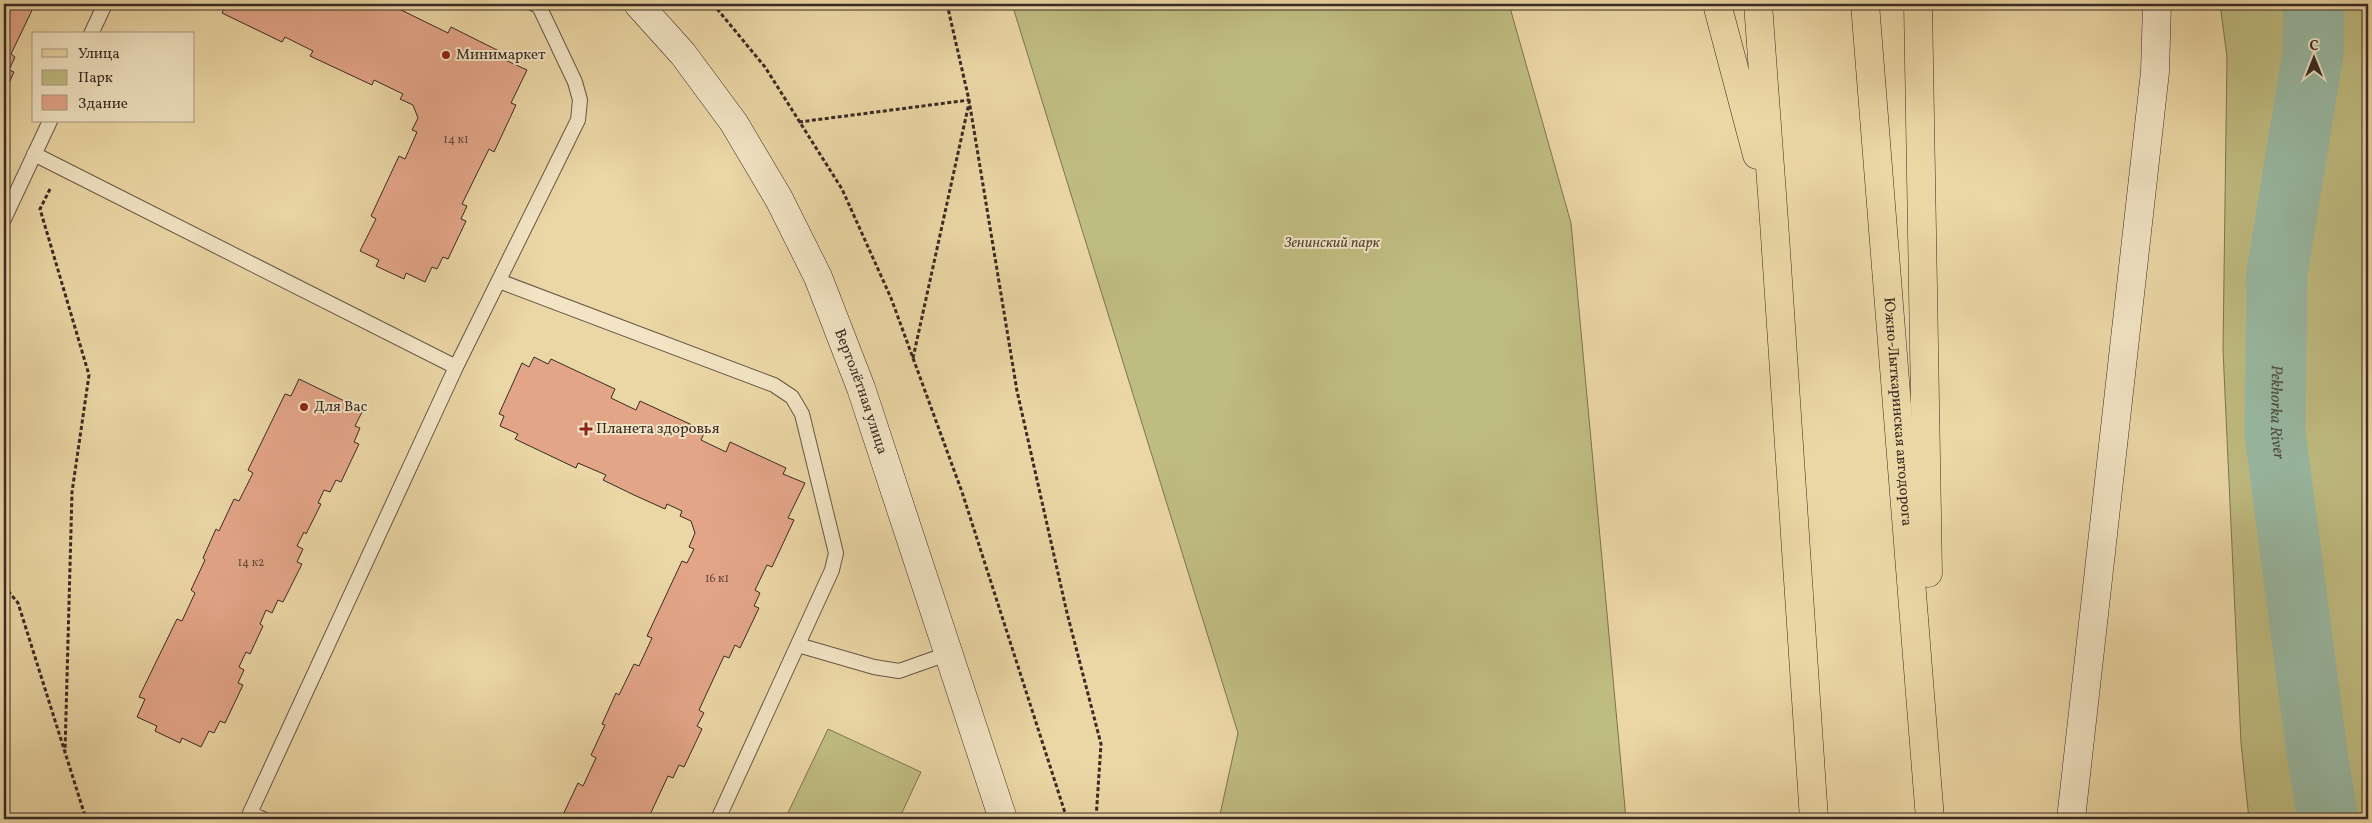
<svg xmlns="http://www.w3.org/2000/svg" width="2372" height="823" viewBox="0 0 2372 823" font-family="Vollkorn,serif">
	<style>
		.green { fill: #bfbc81; stroke: #7c7453 }
		.lines { fill: none; stroke-linecap: round; stroke-linejoin: round }
		.river { stroke: #99b9a3; stroke-width: 61 }
		.building { fill: #e3a588; stroke: #392b25 }
		.lane-casing { stroke: #665645; stroke-width: 16 }
		.secondary-casing { stroke: #392b25; stroke-width: 29 }
		.primary-casing { stroke: #392b25; stroke-width: 29 }
		.path { stroke: #392b25; stroke-width: 3; stroke-dasharray: 4 2.5; stroke-linecap: butt }
		.lane { stroke: #f2e4c4; stroke-width: 14 }
		.secondary { stroke: #f2e4c4; stroke-width: 28 }
		.primary { stroke: #ebd6a5; stroke-width: 28 }
		.poi-dot { fill: #8f2418; stroke: #f2e4c4; stroke-width: 2 }
		.labels { text-anchor: middle; dominant-baseline: central; stroke-width: 4; stroke-linejoin: round; paint-order: stroke }
		.number-label { font-size: 12px; fill: #644a3e }
		.poi-label { font-size: 15px; fill: #392b25; stroke: #f2e4c4; text-anchor: start }
		.park-label { font-size: 15px; font-style: italic; fill: #544837; stroke: #f2e4c4 }
		.street-label { font-size: 15px; fill: #392b25; stroke: #f2e4c4 }
		.water-label { font-size: 16px; font-style: italic; fill: #514e44; stroke: #f2e4c4 }
	</style>
	<rect width="100%" height="100%" fill="#ebd6a5"/>
	<filter id="stains"><feTurbulence type="fractalNoise" baseFrequency=".004" numOctaves="4"/><feColorMatrix values="0 0 0 0 .2 0 0 0 0 .09 0 0 0 0 .02 0 0 0 .5 -.17"/></filter>
	<radialGradient id="worn" r=".72"><stop offset=".6" stop-color="#630" stop-opacity="0"/><stop offset="1" stop-color="#630" stop-opacity=".3"/></radialGradient>
	<path class="green" d="M 1012,4 L 1509,4 L 1571,223 L 1626,819 L 1219,819 L 1238,733 Z
		M 2220,4 L 2368,4 L 2368,819 L 2249,819 L 2241,743 L 2223,350 L 2227,57 Z
		M 828,729 L 921,772 L 899,819 L 785,819 Z"/>
	<g class="lines">
		<path class="river" id="s1" d="M 2314,4 L 2313,53 L 2277,273 L 2275,433 L 2318,760 L 2328,819"/>
	</g>
	<path class="building" d="M 4,4 L 35,4 L 11,54 L 15,57 L 9,70 L 14,72 L 4,94 Z
		M 214,4 L 396,4 L 395,7 L 448,33 L 451,27 L 505,54 L 503,59 L 527,70 L 511,103 L 516,105 L 494,152 L 489,149 L 462,204 L 467,206 L 461,219 L 466,221 L 448,259 L 443,257 L 437,269 L 432,267 L 425,282 L 406,273 L 404,279 L 376,266 L 379,260 L 360,251 L 376,219 L 371,216 L 399,156 L 405,159 L 417,132 L 412,130 L 418,118 L 413,105 L 400,99 L 403,94 L 374,80 L 372,85 L 310,56 L 313,51 L 285,37 L 282,42 L 222,13 L 224,9 Z
		M 534,357 L 548,364 L 551,359 L 615,389 L 611,398 L 636,410 L 640,401 L 705,431 L 701,440 L 726,452 L 730,442 L 786,468 L 783,474 L 805,483 L 788,518 L 794,520 L 772,567 L 767,565 L 755,590 L 760,593 L 754,606 L 759,608 L 740,648 L 735,645 L 729,658 L 724,656 L 699,710 L 704,713 L 697,726 L 702,729 L 684,767 L 679,765 L 673,778 L 668,776 L 648,819 L 561,819 L 578,783 L 583,786 L 596,758 L 591,755 L 605,725 L 602,724 L 616,693 L 619,695 L 634,664 L 639,666 L 652,638 L 647,636 L 682,561 L 687,563 L 694,549 L 689,547 L 695,533 L 691,521 L 680,516 L 682,511 L 667,504 L 665,509 L 634,495 L 603,480 L 606,475 L 578,463 L 576,468 L 515,439 L 518,434 L 500,426 L 504,416 L 499,414 L 522,363 L 529,367 Z
		M 299,379 L 363,410 L 355,426 L 360,428 L 354,442 L 359,444 L 341,482 L 336,480 L 330,492 L 324,490 L 318,503 L 321,504 L 306,534 L 304,532 L 297,546 L 303,549 L 297,562 L 302,564 L 283,602 L 278,600 L 272,613 L 266,610 L 260,624 L 263,626 L 250,654 L 246,652 L 239,667 L 244,670 L 238,683 L 243,685 L 225,723 L 220,721 L 214,733 L 209,731 L 201,747 L 182,738 L 180,743 L 155,731 L 157,726 L 137,717 L 145,699 L 139,697 L 177,619 L 182,621 L 195,593 L 191,590 L 205,560 L 203,558 L 216,529 L 219,531 L 234,499 L 239,501 L 253,473 L 248,470 L 285,394 L 291,396 Z"/>
	<g class="lines">
		<g class="lane-casing">
			<path id="lane" d="M 91,34 L 105,4
				M 34,154 L 456,367 L 578,120 L 580,100 L 575,82 L 539,6 L 534,4
				M 4,219 L 50,121
				M 499,281 L 774,385 L 792,397 L 802,414 L 836,553 L 832,570 L 718,819
				M 798,645 L 874,667 L 899,671 L 947,654
				M 263,819 L 250,813 L 456,367"/>
		</g>
		<g class="secondary-casing">
			<g id="secondary">
				<path id="s2" d="M 638,4 L 683,54 L 734,123 L 779,199 L 818,277 L 861,388 L 1003,819"/>
				<path d="M 2071,819 L 2155,72 L 2157,4"/>
			</g>
		</g>
		<g class="primary-casing">
			<g id="primary">
				<path d="M 1717,4 L 1757,155"/>
				<path d="M 1758,4 L 1774,221 L 1814,819"/>
				<path id="s3" d="M 1865,4 L 1930,819"/>
				<path d="M 1918,4 L 1928,573"/>
			</g>
		</g>
		<path class="path" d="M 713,4 L 765,67 L 842,189 L 891,298 L 962,492 L 1067,819
			M 947,4 L 969,100 L 1017,391 L 1067,613 L 1101,744 L 1096,819
			M 799,122 L 969,100
			M 50,189 L 40,209 L 89,375 L 72,492 L 65,752
			M 913,358 L 969,103
			M 4,586 L 18,603 L 86,819"/>
		<use href="#lane" class="lane"/>
		<use href="#secondary" class="secondary"/>
		<use href="#primary" class="primary"/>
	</g>
	<g class="poi-dot">
		<circle cx="446" cy="55" r="5"/>
		<circle cx="304" cy="407" r="5"/>
		<path d="M583.5 421.5h5v5h5v5h-5v5h-5v-5h-5v-5h5z"/>
	</g>
	<g class="labels">
		<g class="number-label">
			<text x="456" y="140">14 к1</text>
			<text x="251" y="563">14 к2</text>
			<text x="717" y="579">16 к1</text>
		</g>
		<g class="poi-label">
			<text x="456" y="55">Минимаркет</text>
			<text x="314" y="407">Для Вас</text>
			<text x="596" y="429">Планета здоровья</text>
		</g>
		<g class="park-label">
			<text x="1332" y="243">Зенинский парк</text>
		</g>
		<g class="street-label">
			<text stroke="none"><textPath href="#s2" startOffset="451">Вертолётная улица</textPath></text>
			<text stroke="none"><textPath href="#s3" startOffset="409">Южно-Лыткаринская автодорога</textPath></text>
		</g>
		<g class="water-label">
			<text stroke="none"><textPath href="#s1" startOffset="411">Pekhorka River</textPath></text>
		</g>
	</g>
	<rect width="2372" height="823" fill="none" stroke="#ebd6a5" stroke-width="20"/>
	<rect x="5" y="5" width="2362" height="813" fill="none" stroke="#392b25" stroke-width="2.5"/>
	<rect x="10" y="10" width="2352" height="803" fill="none" stroke="#392b25"/>
	<rect x="32" y="32" width="162" height="90" fill="#f2e4c4" stroke="#a89a84"/>
	<rect x="42" y="49" width="25" height="8" fill="#ebd6a5" stroke="#a89a84"/>
	<text x="78" y="58" font-size="15" fill="#392b25">Улица</text>
	<rect x="42" y="70" width="25" height="15" fill="#bfbc81" stroke="#a89a84"/>
	<text x="78" y="82" font-size="15" fill="#392b25">Парк</text>
	<rect x="42" y="95" width="25" height="15" fill="#e3a588" stroke="#a89a84"/>
	<text x="78" y="108" font-size="15" fill="#392b25">Здание</text>
	<g transform="translate(2314 58)" stroke="#f2e4c4" stroke-width="4" paint-order="stroke">
	<path d="M0-4L9 19L0 12L-9 19Z" fill="#392b25"/>
	<text y="-8" font-size="14" font-weight="bold" text-anchor="middle" fill="#392b25">С</text>
	</g>
	<rect width="100%" height="100%" filter="url(#stains)"/>
	<rect width="100%" height="100%" fill="url(#worn)"/>
</svg>
